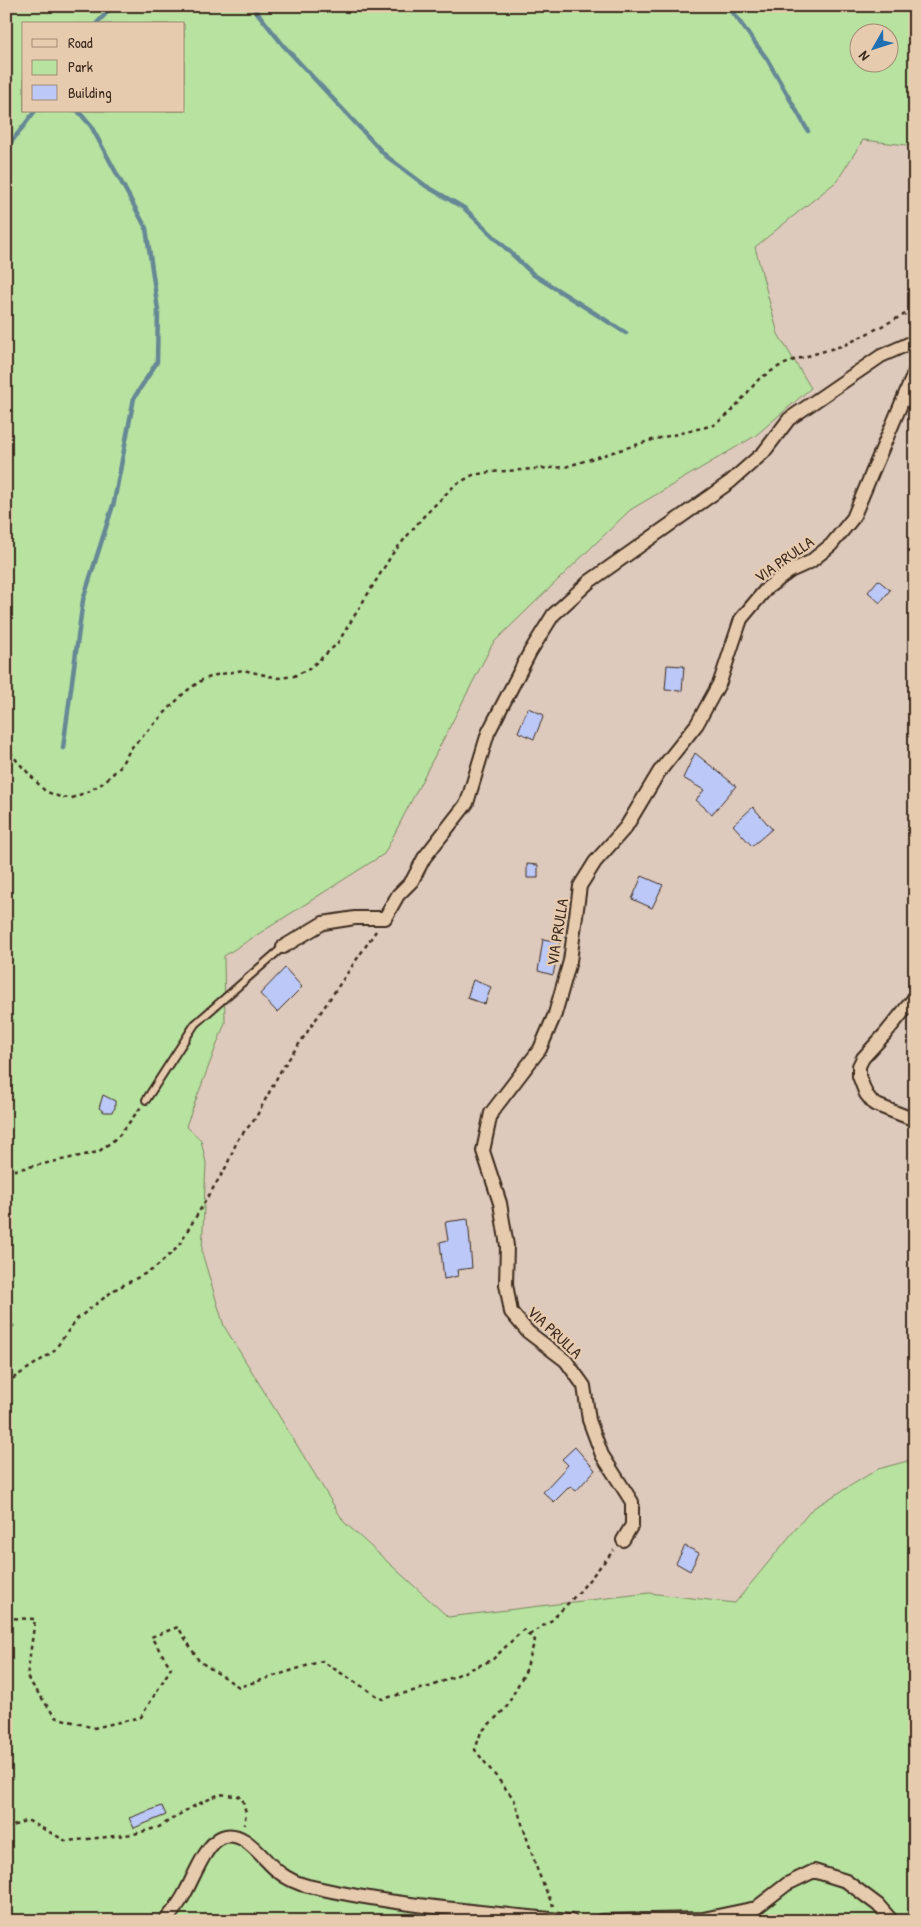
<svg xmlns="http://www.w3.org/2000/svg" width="921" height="1927" viewBox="0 0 921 1927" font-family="'Patrick Hand',sans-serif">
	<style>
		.green { fill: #b7e2a0; stroke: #79865f; fill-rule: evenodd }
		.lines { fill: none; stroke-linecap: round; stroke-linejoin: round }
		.stream { stroke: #668895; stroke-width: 4.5 }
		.building { fill: #bbc8f8; stroke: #3b2a1e }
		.lane-casing { stroke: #3b2a1e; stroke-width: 10 }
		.street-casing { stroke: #3b2a1e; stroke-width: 16 }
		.path { stroke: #3b2a1e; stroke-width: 2.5; stroke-dasharray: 4 4; stroke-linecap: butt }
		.lane { stroke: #e7cbae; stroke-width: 6 }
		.street { stroke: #e7cbae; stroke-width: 12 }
		.labels { text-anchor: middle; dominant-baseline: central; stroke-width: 4.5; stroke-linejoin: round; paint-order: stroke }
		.street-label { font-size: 16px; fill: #3b2a1e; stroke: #e7cbae }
	</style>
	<rect width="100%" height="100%" fill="#decabd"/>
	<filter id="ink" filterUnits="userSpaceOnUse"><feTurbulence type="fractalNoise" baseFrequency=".02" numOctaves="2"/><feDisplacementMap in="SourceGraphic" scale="10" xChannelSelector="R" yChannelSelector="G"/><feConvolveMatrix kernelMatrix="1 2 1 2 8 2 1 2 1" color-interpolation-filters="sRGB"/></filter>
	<g filter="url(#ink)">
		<path class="green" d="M 6,6 L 915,6 L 915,146 L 863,140 L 837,181 L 755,247 L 778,334 L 811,388 L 755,436 L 630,510 L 493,643 L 384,854 L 224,956 L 225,1023 L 186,1126 L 201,1140 L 206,1163 L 202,1253 L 224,1326 L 344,1522 L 448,1617 L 649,1593 L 735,1603 L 812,1509 L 878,1469 L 915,1459 L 915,1921 L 6,1921 ZM 24,24 L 184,24 L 184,111 L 24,111 ZM 858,32 L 888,32 L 888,62 L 858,62 Z"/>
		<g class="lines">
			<path class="stream" d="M 252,6 L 283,45 L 386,156 L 426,186 L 464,208 L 534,275 L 626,333
				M 728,6 L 767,59 L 808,131
				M 96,24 L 113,6
				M 6,149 L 35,111
				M 63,748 L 83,600 L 114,502 L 134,398 L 157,362 L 158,310 L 146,228 L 91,126 L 78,111"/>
		</g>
		<path class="building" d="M 878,580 L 890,590 L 880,603 L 868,592 Z
			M 667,665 L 684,666 L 682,691 L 665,690 Z
			M 528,708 L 544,715 L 534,739 L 518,732 Z
			M 695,753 L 736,786 L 712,814 L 696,800 L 704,790 L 683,778 Z
			M 753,807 L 772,829 L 752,846 L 733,825 Z
			M 527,864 L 538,865 L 538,878 L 527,878 Z
			M 642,876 L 663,885 L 652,908 L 632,899 Z
			M 543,939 L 560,942 L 553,975 L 538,971 Z
			M 285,968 L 302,987 L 277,1012 L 260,994 Z
			M 473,980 L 491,987 L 485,1004 L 467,998 Z
			M 103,1095 L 115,1101 L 115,1108 L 112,1112 L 104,1112 L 99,1108 Z
			M 468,1219 L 472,1268 L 457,1270 L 458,1276 L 444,1279 L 440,1242 L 448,1240 L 445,1222 Z
			M 575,1447 L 595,1470 L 576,1491 L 570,1486 L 554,1502 L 543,1492 L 568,1465 L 562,1459 Z
			M 685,1546 L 699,1553 L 690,1571 L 676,1563 Z
			M 162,1806 L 166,1815 L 134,1828 L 129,1818 Z"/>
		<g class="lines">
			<g class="lane-casing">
				<path id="lane" d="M 146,1100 L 195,1024 L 283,947"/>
			</g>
			<g class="street-casing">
				<path id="street" d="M 283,947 L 323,923 L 355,918 L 385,918 L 398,895 L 412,881 L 424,858 L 467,803 L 488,733 L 530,652 L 553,615 L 590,581 L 730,482 L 764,452 L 789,419 L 881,356 L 915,341
					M 915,997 L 885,1034 L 863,1058 L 859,1066 L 859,1076 L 866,1094 L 874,1104 L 915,1120
					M 623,1540 L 632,1525 L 632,1502 L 602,1455 L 589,1420 L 584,1386 L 566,1361 L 528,1332 L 511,1312 L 506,1284 L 507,1246 L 500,1203 L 483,1151 L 491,1113 L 540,1049 L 555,1014 L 570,961 L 580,886 L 595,862 L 626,827 L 659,772 L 697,724 L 720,682 L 741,619 L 767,588 L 790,571 L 810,562 L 831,545 L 853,518 L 915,371
					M 165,1921 C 172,1913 180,1903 185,1893 C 193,1879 206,1843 222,1837 C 245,1828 264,1862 280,1873 C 288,1879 299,1884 308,1886 C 395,1906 483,1912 571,1921
					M 601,1921 L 703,1919 L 756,1908 L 787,1884 L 814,1871 L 846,1881 L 878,1905 L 892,1921"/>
			</g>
			<path class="path" d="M 6,745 L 17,761 L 45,791 L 60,797 L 72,798 L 89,791 L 103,783 L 119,768 L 132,747 L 185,692 L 202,680 L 216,675 L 243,670 L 278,678 L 294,676 L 309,669 L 337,644 L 393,553 L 423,517 L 455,485 L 473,475 L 490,472 L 565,467 L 652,440 L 714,425 L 730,413 L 759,379 L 778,367 L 794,360 L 845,345 L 915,309
				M 6,1172 L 98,1152 L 118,1137 L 141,1107
				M 6,1318 L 13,1326 L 6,1337
				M 6,1383 L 53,1352 L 77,1319 L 114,1290 L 154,1269 L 177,1248 L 226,1167 L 238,1139 L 255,1119 L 280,1072 L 376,931
				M 6,1618 L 35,1619 L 27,1677 L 55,1717 L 94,1728 L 141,1717 L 171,1668 L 151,1637 L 178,1627 L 199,1661 L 239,1687 L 322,1661 L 382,1699 L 432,1686 L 492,1660 L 523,1630 L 535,1640 L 526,1670 L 506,1708 L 481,1732 L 475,1750 L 514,1799 L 538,1872 L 553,1906
				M 529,1635 L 552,1620 L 579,1592 L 614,1550
				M 6,1829 L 27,1820 L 66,1841 L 88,1839 L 134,1834 L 159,1827 L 190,1808 L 220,1794 L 242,1797 L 246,1813 L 244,1825"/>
			<use href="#lane" class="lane"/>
			<use href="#street" class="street"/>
		</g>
	</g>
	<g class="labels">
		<g class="street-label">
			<text transform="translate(784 559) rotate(-35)">VIA PRULLA</text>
			<text transform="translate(557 932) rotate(-81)">VIA PRULLA</text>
			<text transform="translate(555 1332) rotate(43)">VIA PRULLA</text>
		</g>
	</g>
	<rect width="921" height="1927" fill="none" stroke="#e7cbae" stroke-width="25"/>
	<rect x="12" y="12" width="896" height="1902" fill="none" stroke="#3b2a1e" stroke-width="2" filter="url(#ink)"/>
	<rect x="22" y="22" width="162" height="90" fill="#e7cbae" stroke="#a28b74"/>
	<rect x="32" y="39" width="25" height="8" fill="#e7cbae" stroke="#a28b74"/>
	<text x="68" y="48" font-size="15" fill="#3b2a1e">Road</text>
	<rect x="32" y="60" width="25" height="15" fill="#b7e2a0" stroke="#a28b74"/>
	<text x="68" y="72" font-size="15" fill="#3b2a1e">Park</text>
	<rect x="32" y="85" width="25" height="15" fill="#bbc8f8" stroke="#a28b74"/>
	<text x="68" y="98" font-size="15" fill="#3b2a1e">Building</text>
	<g transform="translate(874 48) rotate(231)"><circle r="24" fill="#e7cbae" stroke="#a28b74"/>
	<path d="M0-4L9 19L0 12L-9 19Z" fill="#1f6fb2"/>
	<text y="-8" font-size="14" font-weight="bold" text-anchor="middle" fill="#3b2a1e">N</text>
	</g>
</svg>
